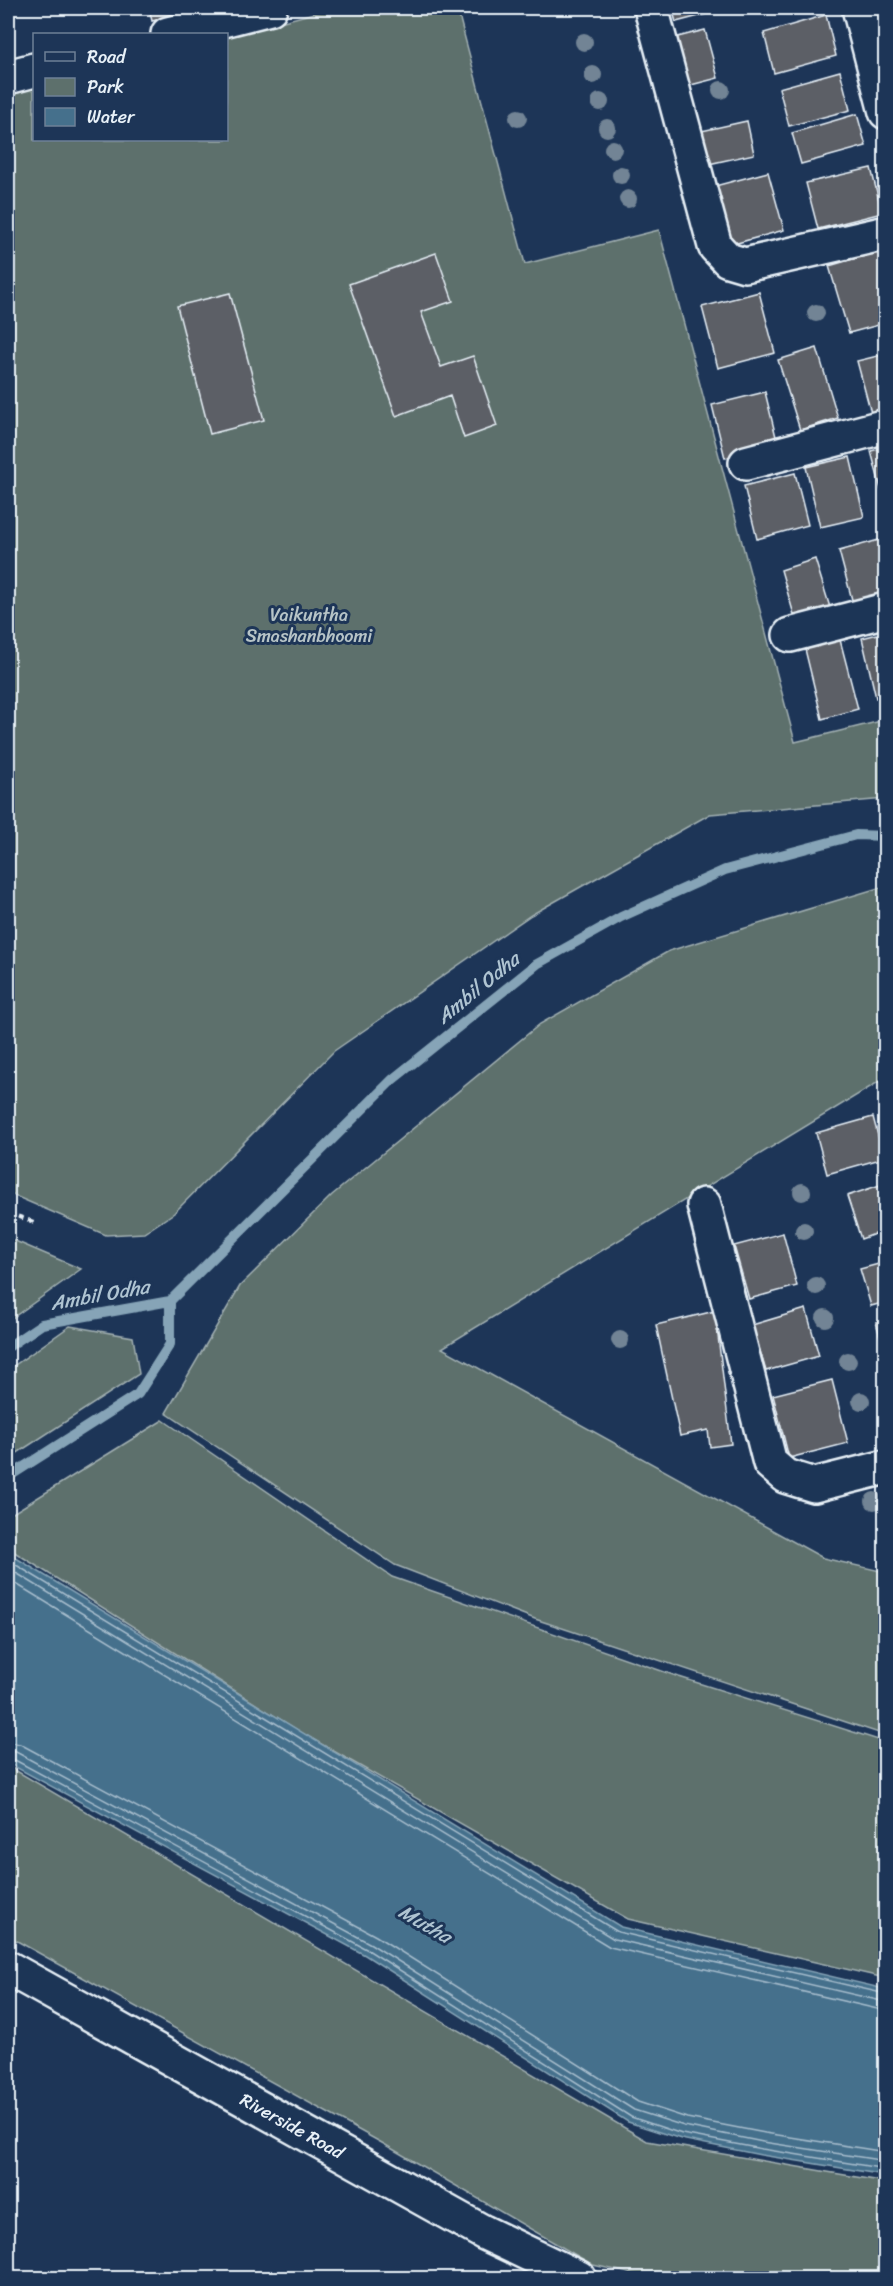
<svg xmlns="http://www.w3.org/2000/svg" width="893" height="2286" viewBox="0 0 893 2286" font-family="Sriracha,sans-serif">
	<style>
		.green { fill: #5d706c; stroke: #a2b0b2; stroke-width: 1.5 }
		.water { fill: #45708c; stroke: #86a4b7; stroke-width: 1.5 }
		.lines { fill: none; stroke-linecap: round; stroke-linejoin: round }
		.shore { stroke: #a7bdcd; stroke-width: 1.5 }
		.stream { stroke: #86a4b7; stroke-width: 10 }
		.building { fill: #5c5e66; stroke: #e8f1f8; stroke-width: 1.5 }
		.minor-casing { stroke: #e8f1f8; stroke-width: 38 }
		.path { stroke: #e8f1f8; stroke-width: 4; stroke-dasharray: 6 4.5; stroke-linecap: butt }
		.minor { stroke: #1d3557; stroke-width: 33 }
		.tree { fill: #728495 }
		.labels { text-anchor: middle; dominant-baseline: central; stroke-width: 6; stroke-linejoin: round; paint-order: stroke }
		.park-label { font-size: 18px; fill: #b7c4c7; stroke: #1d3557 }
		.street-label { font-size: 18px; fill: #e8f1f8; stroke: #1d3557 }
		.water-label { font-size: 20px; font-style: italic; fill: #afc4d2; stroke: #1d3557 }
	</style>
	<rect width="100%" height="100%" fill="#1d3557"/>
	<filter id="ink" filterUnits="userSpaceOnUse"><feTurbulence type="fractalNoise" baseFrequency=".0167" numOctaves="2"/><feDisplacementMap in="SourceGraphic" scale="12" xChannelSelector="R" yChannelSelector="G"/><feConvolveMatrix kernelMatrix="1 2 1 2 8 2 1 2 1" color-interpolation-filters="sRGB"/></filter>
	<g filter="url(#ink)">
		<path class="green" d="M 333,8 L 457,8 L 525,264 L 659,230 L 795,742 L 885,720 L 885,799 L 710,814 L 531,915 L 334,1051 L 174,1213 L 144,1233 L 106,1235 L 8,1193 L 8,96 L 34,88 L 34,140 L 226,140 L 227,36 Z
			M 885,886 L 885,1078 L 442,1348 L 823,1558 L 885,1572 L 885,1735 L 535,1619 L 395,1565 L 166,1413 L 240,1286 L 332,1195 L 540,1024 L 669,951 Z
			M 8,1238 L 81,1269 L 8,1321 Z
			M 70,1326 L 133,1337 L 139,1374 L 8,1459 L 8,1370 Z
			M 163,1420 L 392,1577 L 679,1677 L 885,1742 L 885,1978 L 628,1919 L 302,1733 L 8,1548 L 8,1516 Z
			M 8,1766 L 647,2141 L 885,2182 L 885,2278 L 652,2278 L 593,2265 L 382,2143 L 8,1936 Z"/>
		<path class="water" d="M 8,1553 L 621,1927 L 885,1989 L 885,2175 L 761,2155 L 681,2139 L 628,2122 L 365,1955 L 8,1763 Z"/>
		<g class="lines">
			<path class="shore" d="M 8,1560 L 618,1932 L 886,1994
				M 8,1568 L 614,1939 L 886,2002
				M 8,1579 L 610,1947 L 886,2011
				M 8,1742 L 20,1744 L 376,1936 L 638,2102 L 687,2118 L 765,2133 L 886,2152
				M 8,1751 L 16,1752 L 371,1944 L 634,2110 L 684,2126 L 763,2142 L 886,2161
				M 8,1758 L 13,1759 L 368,1950 L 631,2117 L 682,2134 L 762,2149 L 886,2169"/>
			<path class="stream" d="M 8,1347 L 42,1324 L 170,1301 L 392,1080 L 537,964 L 621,917 L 725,870 L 856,835 L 886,836
				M 8,1477 L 138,1394 L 170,1344 L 170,1301"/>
		</g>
		<path class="building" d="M 149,8 L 203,8 L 152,21 Z
			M 672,8 L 730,8 L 676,22 Z
			M 826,15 L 836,56 L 774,73 L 764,33 Z
			M 705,30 L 718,78 L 683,87 L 670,39 Z
			M 840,71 L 850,110 L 789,126 L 779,88 Z
			M 857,114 L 866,146 L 801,164 L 792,133 Z
			M 747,121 L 754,154 L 704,165 L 697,132 Z
			M 871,168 L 882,213 L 818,229 L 806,183 Z
			M 768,172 L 784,230 L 730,245 L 715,186 Z
			M 884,250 L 886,323 L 849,333 L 829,266 Z
			M 436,253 L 453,301 L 421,312 L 441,367 L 473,356 L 497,426 L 464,438 L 450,396 L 396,416 L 349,284 Z
			M 759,292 L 775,353 L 718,368 L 702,307 Z
			M 230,293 L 264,420 L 210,434 L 177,306 Z
			M 817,348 L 838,418 L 800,430 L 778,360 Z
			M 886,354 L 886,409 L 871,413 L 857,361 Z
			M 765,392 L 778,445 L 725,458 L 712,405 Z
			M 886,447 L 886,504 L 885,504 L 871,451 Z
			M 850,457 L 864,517 L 820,527 L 806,467 Z
			M 795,473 L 808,525 L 757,539 L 744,486 Z
			M 886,538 L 886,602 L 855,611 L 839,551 Z
			M 815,559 L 832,614 L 797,625 L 781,570 Z
			M 886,632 L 886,696 L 876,698 L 862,638 Z
			M 839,636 L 858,709 L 822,719 L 804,645 Z
			M 873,1117 L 884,1158 L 827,1174 L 816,1133 Z
			M 886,1183 L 886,1230 L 861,1239 L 847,1196 Z
			M 783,1233 L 797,1286 L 749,1299 L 734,1246 Z
			M 886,1262 L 886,1302 L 871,1306 L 860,1269 Z
			M 806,1309 L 819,1356 L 766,1371 L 752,1325 Z
			M 715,1311 L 731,1444 L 710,1447 L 708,1430 L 680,1436 L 656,1325 Z
			M 886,1320 L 886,1359 L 876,1322 Z
			M 832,1380 L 848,1443 L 789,1458 L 773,1395 Z"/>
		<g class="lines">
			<g class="minor-casing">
				<path id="minor" d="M 651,8 L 715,246 L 728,260 L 745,265 L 886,233
					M 859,8 L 886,112
					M 168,34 L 270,8
					M 8,77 L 34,70
					M 746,463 L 886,426
					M 790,635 L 886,610
					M 704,1205 L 770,1463 L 785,1476 L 814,1485 L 886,1467
					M 8,1968 L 483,2232 L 579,2278"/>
			</g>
			<path class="path" d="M 8,1213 L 34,1222"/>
			<use href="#minor" class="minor"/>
		</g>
		<g class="tree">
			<circle cx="584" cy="42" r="9"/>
			<circle cx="593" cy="75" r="9"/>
			<circle cx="721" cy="90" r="9"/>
			<circle cx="600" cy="102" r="9"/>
			<circle cx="518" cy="118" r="9"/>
			<circle cx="607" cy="128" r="9"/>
			<circle cx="613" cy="149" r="9"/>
			<circle cx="621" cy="175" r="9"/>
			<circle cx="628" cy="199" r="9"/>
			<circle cx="816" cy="313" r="9"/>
			<circle cx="802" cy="1192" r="9"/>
			<circle cx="804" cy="1231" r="9"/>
			<circle cx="816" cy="1286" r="9"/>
			<circle cx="825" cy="1318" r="9"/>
			<circle cx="620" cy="1340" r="9"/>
			<circle cx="848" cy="1361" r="9"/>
			<circle cx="861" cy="1401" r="9"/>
			<circle cx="874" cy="1501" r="9"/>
		</g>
	</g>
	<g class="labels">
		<g class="park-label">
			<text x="309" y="615">Vaikuntha<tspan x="309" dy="21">Smashanbhoomi</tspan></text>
		</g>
		<g class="street-label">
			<text transform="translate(292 2126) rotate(29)">Riverside Road</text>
		</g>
		<g class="water-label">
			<text transform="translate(478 988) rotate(-39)">Ambil Odha</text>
			<text transform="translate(100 1295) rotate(-10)">Ambil Odha</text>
			<text transform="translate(425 1924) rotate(30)">Mutha</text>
		</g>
	</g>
	<rect width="893" height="2286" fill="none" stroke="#1d3557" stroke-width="30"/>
	<rect x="15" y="15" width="863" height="2256" fill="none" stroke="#e8f1f8" stroke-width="2" filter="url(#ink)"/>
	<rect x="33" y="33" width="195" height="108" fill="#1d3557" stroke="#6e8097" stroke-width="1.5"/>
	<rect x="45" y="52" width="30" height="9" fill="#1d3557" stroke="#6e8097" stroke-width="1.5"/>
	<text x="87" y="63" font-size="18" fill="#e8f1f8">Road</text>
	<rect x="45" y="78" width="30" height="18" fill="#5d706c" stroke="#6e8097" stroke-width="1.5"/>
	<text x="87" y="93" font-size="18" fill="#e8f1f8">Park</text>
	<rect x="45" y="108" width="30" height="18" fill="#45708c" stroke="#6e8097" stroke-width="1.5"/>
	<text x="87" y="123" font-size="18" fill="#e8f1f8">Water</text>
</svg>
